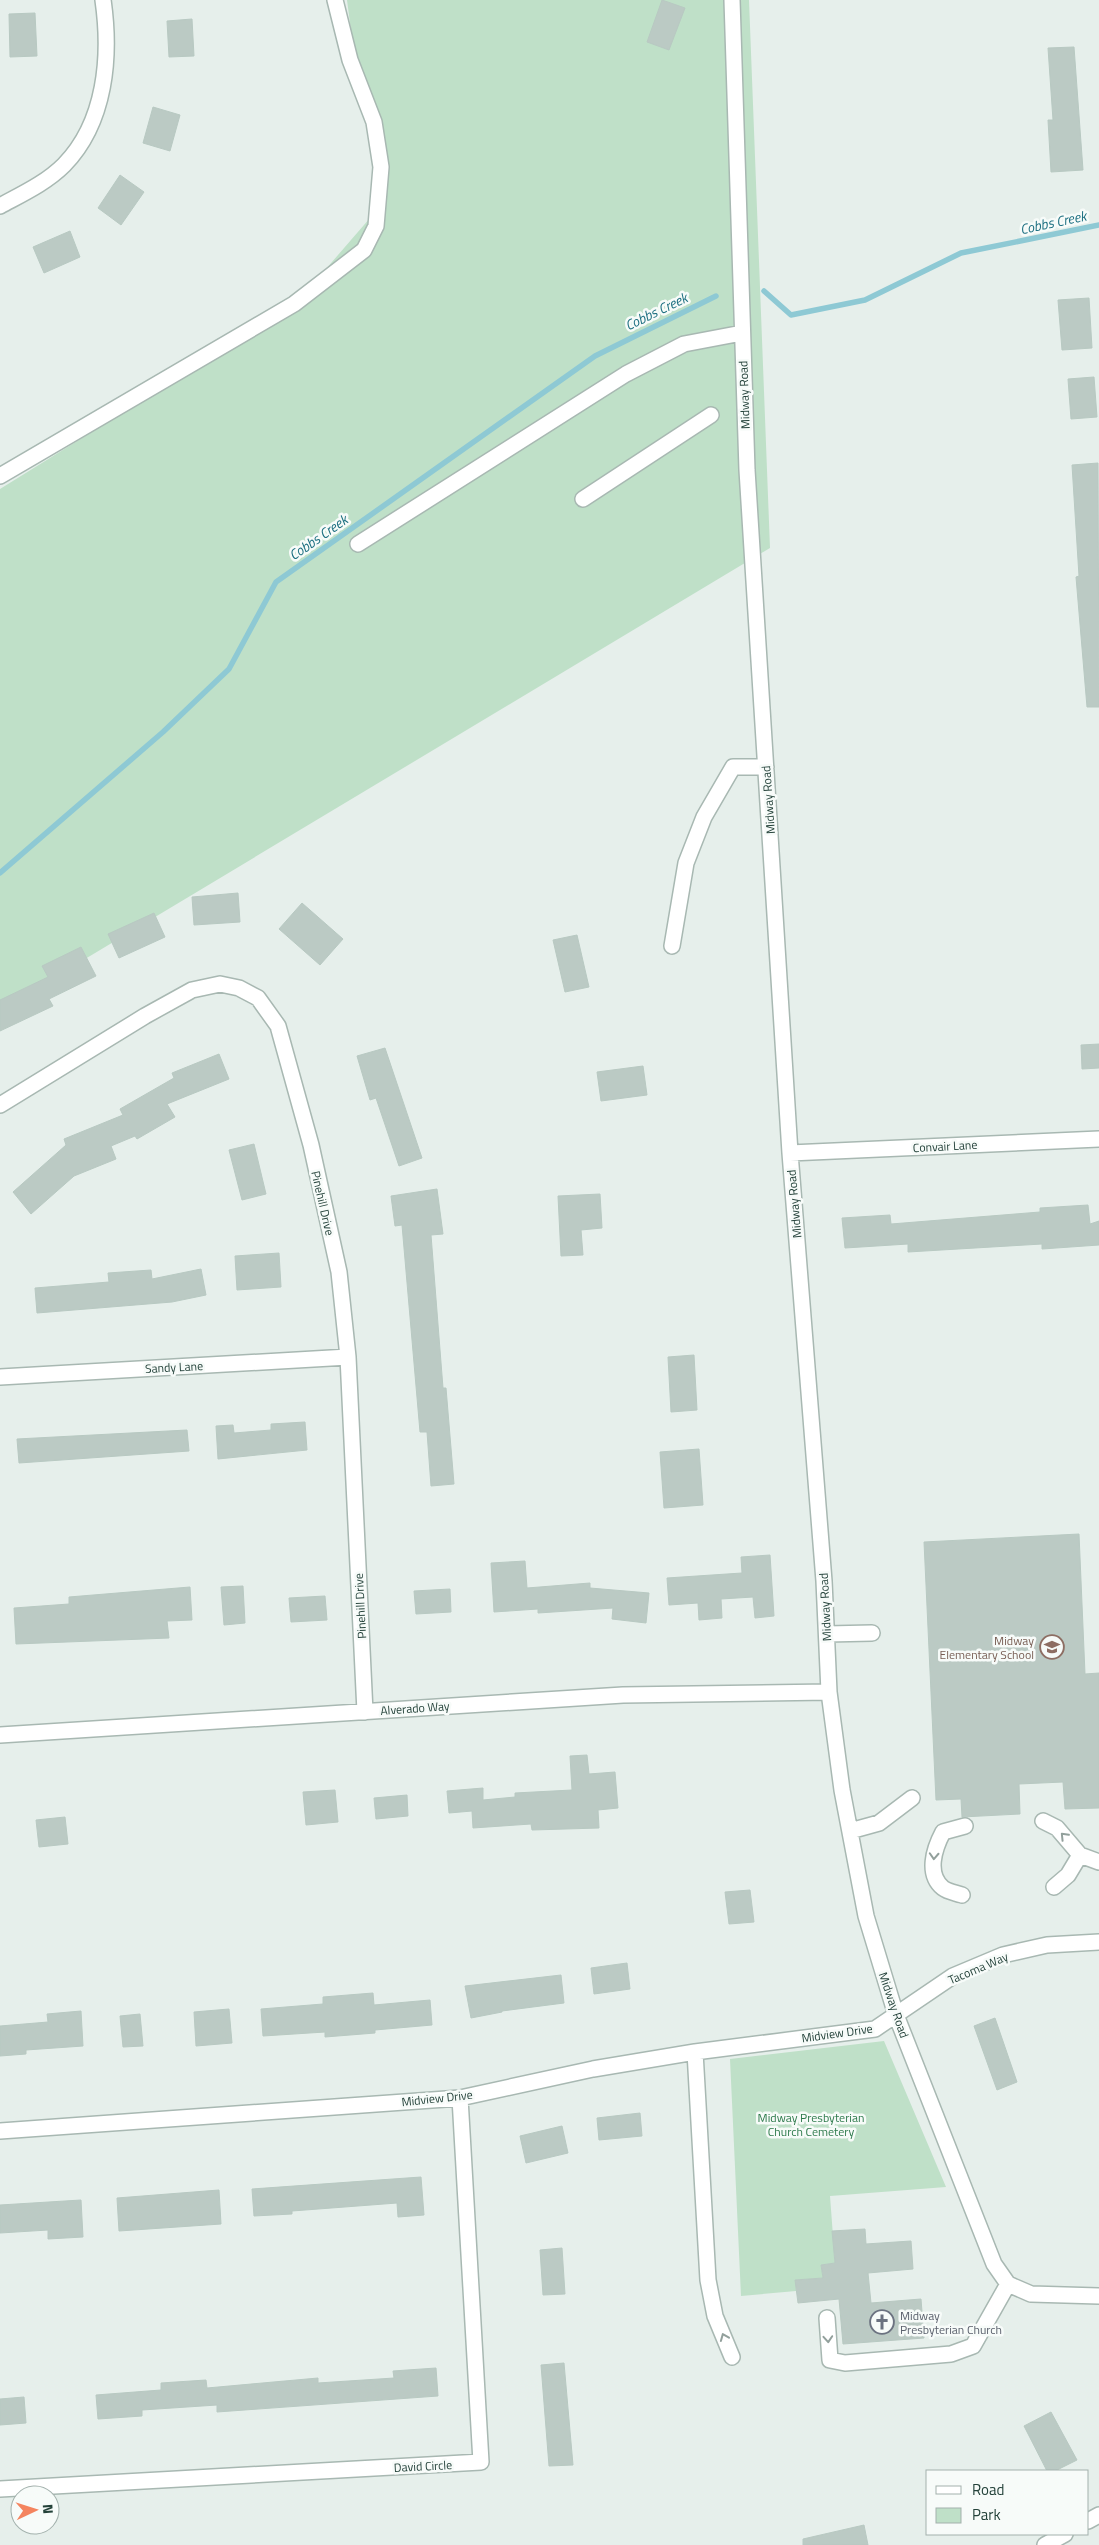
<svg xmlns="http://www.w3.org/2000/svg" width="1099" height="2545" viewBox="0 0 1099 2545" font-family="'Titillium Web',sans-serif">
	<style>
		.green { fill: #bfe0c8 }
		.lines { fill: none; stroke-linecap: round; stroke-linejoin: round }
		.stream { stroke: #8ec9d4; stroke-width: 5.5 }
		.building { fill: #bbcac4; stroke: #b8c9c2 }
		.minor-casing { stroke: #a8b8b2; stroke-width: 18 }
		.minor { stroke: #fff; stroke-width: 15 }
		.oneway { stroke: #92a09c }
		.labels { text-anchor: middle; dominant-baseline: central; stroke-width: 5; stroke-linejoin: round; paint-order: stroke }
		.street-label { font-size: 12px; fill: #24423a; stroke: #f7fbf9 }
		.education-label { font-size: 12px; fill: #785e54; stroke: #f7fbf9; text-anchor: end }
		.park-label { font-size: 12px; fill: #2d7a4b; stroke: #f7fbf9 }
		.worship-label { font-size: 12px; fill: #5b616d; stroke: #f7fbf9; text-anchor: start }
		.water-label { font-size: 14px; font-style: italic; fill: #1c6f80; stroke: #f7fbf9 }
	</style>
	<rect width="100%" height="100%" fill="#e6efeb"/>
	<path class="green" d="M 347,0 L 749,0 L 770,548 L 0,1010 L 0,489 L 293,307 L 383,203 L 355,62 Z
		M 884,2041 L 946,2187 L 830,2196 L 835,2263 L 821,2265 L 823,2278 L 796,2280 L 796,2291 L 741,2296 L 730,2059 Z"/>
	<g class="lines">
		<path class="stream" d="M 764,291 L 791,315 L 865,300 L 961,253 L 1099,225
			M 0,873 L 163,732 L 229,669 L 276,582 L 595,356 L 716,296"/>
	</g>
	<path class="building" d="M 662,0 L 685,8 L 669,50 L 647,42 Z
		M 35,13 L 37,56 L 10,57 L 9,14 Z
		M 192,19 L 194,56 L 169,57 L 167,21 Z
		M 1074,47 L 1083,170 L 1051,172 L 1048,120 L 1053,120 L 1048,48 Z
		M 153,107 L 180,115 L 170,151 L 143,143 Z
		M 120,175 L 144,192 L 121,225 L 98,208 Z
		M 70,231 L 80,257 L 44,273 L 33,247 Z
		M 1089,298 L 1092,348 L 1062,350 L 1058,300 Z
		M 1094,377 L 1097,417 L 1071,419 L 1068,379 Z
		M 1098,463 L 1099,707 L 1087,707 L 1076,577 L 1079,576 L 1072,465 Z
		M 238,893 L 240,922 L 194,925 L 192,897 Z
		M 302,903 L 343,939 L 320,965 L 279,929 Z
		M 154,913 L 165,937 L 119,958 L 108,934 Z
		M 577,935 L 589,987 L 565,992 L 553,940 Z
		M 81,947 L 96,976 L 49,999 L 53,1006 L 0,1031 L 0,1000 L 48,977 L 42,966 Z
		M 1099,1044 L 1099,1068 L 1082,1069 L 1081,1045 Z
		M 385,1048 L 422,1158 L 399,1166 L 376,1098 L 370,1100 L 357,1056 Z
		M 219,1054 L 229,1079 L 167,1104 L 175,1117 L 137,1139 L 135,1136 L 111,1146 L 116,1159 L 74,1176 L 31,1214 L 13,1192 L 66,1145 L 64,1139 L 123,1115 L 120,1109 L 174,1078 L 172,1073 Z
		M 643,1066 L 647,1095 L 601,1101 L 597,1072 Z
		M 254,1144 L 266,1194 L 242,1200 L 229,1150 Z
		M 437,1189 L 443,1234 L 431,1235 L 443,1388 L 446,1388 L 454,1484 L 431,1486 L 427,1432 L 420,1432 L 402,1225 L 395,1226 L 391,1196 Z
		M 600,1194 L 602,1228 L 581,1230 L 583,1255 L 561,1256 L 558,1196 Z
		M 1088,1205 L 1090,1224 L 1099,1221 L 1099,1245 L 1042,1249 L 1042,1244 L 908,1252 L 908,1244 L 845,1248 L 842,1218 L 890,1215 L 891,1224 L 1040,1212 L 1040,1208 Z
		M 279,1253 L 281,1287 L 237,1290 L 235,1256 Z
		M 201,1269 L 206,1295 L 172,1302 L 37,1313 L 35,1288 L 109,1282 L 108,1273 L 151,1270 L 152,1279 Z
		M 694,1355 L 697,1410 L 671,1412 L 668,1357 Z
		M 305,1422 L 307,1450 L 218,1459 L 216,1426 L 233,1425 L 234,1433 L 271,1430 L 271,1424 Z
		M 187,1430 L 189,1451 L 19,1463 L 17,1439 Z
		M 699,1449 L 703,1505 L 664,1508 L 660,1452 Z
		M 1079,1534 L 1085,1674 L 1099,1673 L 1099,1808 L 1065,1809 L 1063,1782 L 1019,1784 L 1020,1814 L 962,1817 L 961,1799 L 936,1800 L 924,1542 Z
		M 770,1555 L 774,1616 L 755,1618 L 753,1597 L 721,1599 L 722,1618 L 699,1620 L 698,1603 L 669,1605 L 667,1578 L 742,1573 L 741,1557 Z
		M 525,1561 L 527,1588 L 590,1583 L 590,1588 L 649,1593 L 646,1623 L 612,1619 L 613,1608 L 538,1613 L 538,1609 L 494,1612 L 491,1563 Z
		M 243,1586 L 245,1623 L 224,1625 L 221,1587 Z
		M 190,1587 L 192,1620 L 167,1621 L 169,1638 L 16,1644 L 14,1608 L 69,1604 L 69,1597 Z
		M 450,1589 L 451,1612 L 416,1614 L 414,1591 Z
		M 325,1596 L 327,1620 L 291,1622 L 289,1598 Z
		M 587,1755 L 589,1774 L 615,1772 L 618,1808 L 598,1810 L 599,1828 L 532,1830 L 531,1824 L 473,1828 L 472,1811 L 449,1813 L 447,1791 L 483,1788 L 483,1800 L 515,1797 L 515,1793 L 572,1790 L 570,1756 Z
		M 335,1790 L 338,1822 L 306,1825 L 303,1792 Z
		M 407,1795 L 408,1816 L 376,1819 L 374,1798 Z
		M 65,1817 L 68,1844 L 39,1847 L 36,1820 Z
		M 750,1890 L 754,1922 L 729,1924 L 725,1892 Z
		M 627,1963 L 630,1989 L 594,1994 L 591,1968 Z
		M 561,1975 L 564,2003 L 502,2011 L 502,2012 L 471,2018 L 465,1986 Z
		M 373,1993 L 374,2005 L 430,2000 L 432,2025 L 375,2030 L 375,2033 L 325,2037 L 325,2032 L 263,2036 L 261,2009 L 323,2004 L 323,1997 Z
		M 229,2009 L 232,2043 L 196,2046 L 194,2012 Z
		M 81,2011 L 83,2046 L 26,2050 L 26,2054 L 0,2056 L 0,2026 L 48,2022 L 47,2014 Z
		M 140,2014 L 143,2046 L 123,2047 L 120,2016 Z
		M 995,2018 L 1017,2082 L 997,2090 L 974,2026 Z
		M 640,2113 L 642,2136 L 599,2140 L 597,2118 Z
		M 562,2126 L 568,2153 L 526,2163 L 520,2136 Z
		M 421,2177 L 424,2215 L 398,2217 L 397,2203 L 292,2211 L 292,2214 L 254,2216 L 252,2189 Z
		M 219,2190 L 221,2224 L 119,2231 L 117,2198 Z
		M 81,2200 L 83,2237 L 48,2239 L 48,2230 L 0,2233 L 0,2205 Z
		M 865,2229 L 866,2244 L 911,2241 L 913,2269 L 868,2273 L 871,2303 L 921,2299 L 924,2338 L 843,2344 L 839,2299 L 798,2303 L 795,2280 L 823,2278 L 821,2265 L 835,2263 L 832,2231 Z
		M 562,2248 L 565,2294 L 543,2295 L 540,2250 Z
		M 564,2363 L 573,2465 L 549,2466 L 541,2365 Z
		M 436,2368 L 438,2396 L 217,2412 L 217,2405 L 142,2410 L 142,2416 L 98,2419 L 96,2395 L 161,2390 L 161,2383 L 206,2380 L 207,2388 L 318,2378 L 318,2383 L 394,2378 L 393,2371 Z
		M 24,2397 L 26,2423 L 0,2425 L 0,2399 Z
		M 1051,2412 L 1077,2460 L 1055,2471 L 1047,2471 L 1024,2426 Z
		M 864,2525 L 868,2545 L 803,2545 L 803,2539 Z"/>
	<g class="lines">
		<g class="minor-casing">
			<path id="minor" d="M 732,0 L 747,470 L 790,1153 L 824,1581 L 829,1692 L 842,1790 L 866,1916 L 896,2015 L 994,2264 L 1008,2284 L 1031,2294 L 1099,2296
				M 0,206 C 22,194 46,183 64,165 C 106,122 111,56 103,0
				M 0,476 L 294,304 L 364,250 L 376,226 L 381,167 L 374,122 L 350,60 L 335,0
				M 583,499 L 711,415
				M 358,544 L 626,374 L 684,344 L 742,333
				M 672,946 L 686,863 L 704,817 L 733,767 L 766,767
				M 0,1105 L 145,1016 L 192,990 L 220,984 L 239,988 L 258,998 L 278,1026 L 311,1145 L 339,1272 L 348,1357 L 365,1712
				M 790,1153 L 1099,1139
				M 0,1377 L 348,1357
				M 827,1634 L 872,1633
				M 0,1735 L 623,1695 L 829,1692
				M 1043,1821 L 1057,1828 L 1080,1855 L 1099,1862
				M 850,1831 L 879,1823 L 912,1798
				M 1054,1887 L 1068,1875 L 1080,1855
				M 962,1895 C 957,1893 948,1892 943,1888 C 926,1874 934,1849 943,1832 L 965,1826
				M 695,2052 L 708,2280 L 715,2316 L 732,2357
				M 0,2131 L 460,2098 L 593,2069 L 695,2052 L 875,2029 L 953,1976 L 1003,1955 L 1047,1945 L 1099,1942
				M 827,2318 L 830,2360 L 845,2363 L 951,2354 L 973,2346 L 1008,2284
				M 0,2489 L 481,2462 L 460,2098
				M 1088,2521 L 1099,2515
				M 1045,2545 L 1065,2534"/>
		</g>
		<use href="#minor" class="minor"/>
	</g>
	<defs><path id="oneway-chevron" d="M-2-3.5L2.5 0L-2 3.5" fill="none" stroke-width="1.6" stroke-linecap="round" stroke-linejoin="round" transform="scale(1.25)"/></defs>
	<g class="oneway">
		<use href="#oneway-chevron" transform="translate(1064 1836) rotate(-134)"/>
		<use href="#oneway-chevron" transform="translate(934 1856) rotate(93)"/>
		<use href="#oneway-chevron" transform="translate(724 2337) rotate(-112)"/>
		<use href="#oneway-chevron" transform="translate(828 2339) rotate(86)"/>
	</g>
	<defs>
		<g id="school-ring" transform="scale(1.25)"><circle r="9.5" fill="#f7fbf9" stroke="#8d6e63" stroke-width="1.5"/><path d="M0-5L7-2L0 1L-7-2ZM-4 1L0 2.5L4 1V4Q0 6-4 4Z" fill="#8d6e63"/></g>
		<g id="church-ring" transform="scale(1.25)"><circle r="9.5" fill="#f7fbf9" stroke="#6b7280" stroke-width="1.5"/><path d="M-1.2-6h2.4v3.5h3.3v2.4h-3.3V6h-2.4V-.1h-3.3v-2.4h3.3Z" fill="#6b7280"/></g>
	</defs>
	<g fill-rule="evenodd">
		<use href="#school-ring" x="1052" y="1647"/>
		<use href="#church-ring" x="882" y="2322"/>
	</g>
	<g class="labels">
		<g class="street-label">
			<text transform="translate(744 395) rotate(-92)">Midway Road</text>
			<text transform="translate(768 800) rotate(-94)">Midway Road</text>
			<text transform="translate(945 1146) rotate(-3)">Convair Lane</text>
			<text transform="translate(323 1203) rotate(77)">Pinehill Drive</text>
			<text transform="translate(794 1204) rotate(-95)">Midway Road</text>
			<text transform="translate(174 1367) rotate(-3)">Sandy Lane</text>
			<text transform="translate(360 1606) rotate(-93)">Pinehill Drive</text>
			<text transform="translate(825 1607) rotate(-93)">Midway Road</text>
			<text transform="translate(415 1708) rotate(-4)">Alverado Way</text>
			<text transform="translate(978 1968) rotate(-23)">Tacoma Way</text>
			<text transform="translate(894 2005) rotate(71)">Midway Road</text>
			<text transform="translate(837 2033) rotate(-8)">Midview Drive</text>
			<text transform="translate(437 2098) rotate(-6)">Midview Drive</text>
			<text transform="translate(423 2466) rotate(-3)">David Circle</text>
		</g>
		<g class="education-label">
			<text x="1034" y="1640">Midway<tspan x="1034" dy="14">Elementary School</tspan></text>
		</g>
		<g class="park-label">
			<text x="811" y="2117">Midway Presbyterian<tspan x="811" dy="14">Church Cemetery</tspan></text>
		</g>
		<g class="worship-label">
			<text x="900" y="2315">Midway<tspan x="900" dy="14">Presbyterian Church</tspan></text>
		</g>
		<g class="water-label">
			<text transform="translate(1053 222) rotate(-12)">Cobbs Creek</text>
			<text transform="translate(656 311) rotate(-26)">Cobbs Creek</text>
			<text transform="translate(318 537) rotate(-35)">Cobbs Creek</text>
		</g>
	</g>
	<rect x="926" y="2470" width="162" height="65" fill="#f7fbf9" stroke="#a3b1ad"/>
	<rect x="936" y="2486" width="25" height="8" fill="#ffffff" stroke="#a3b1ad"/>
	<text x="972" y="2495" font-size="15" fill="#24423a">Road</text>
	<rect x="936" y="2508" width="25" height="15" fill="#bfe0c8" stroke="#a3b1ad"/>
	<text x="972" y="2520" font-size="15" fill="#24423a">Park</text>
	<g transform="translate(35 2510) rotate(86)"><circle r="24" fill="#f7fbf9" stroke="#a3b1ad"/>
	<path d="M0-4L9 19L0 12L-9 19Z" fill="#f4845f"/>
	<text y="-8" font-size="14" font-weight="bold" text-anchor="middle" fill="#24423a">N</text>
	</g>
</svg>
